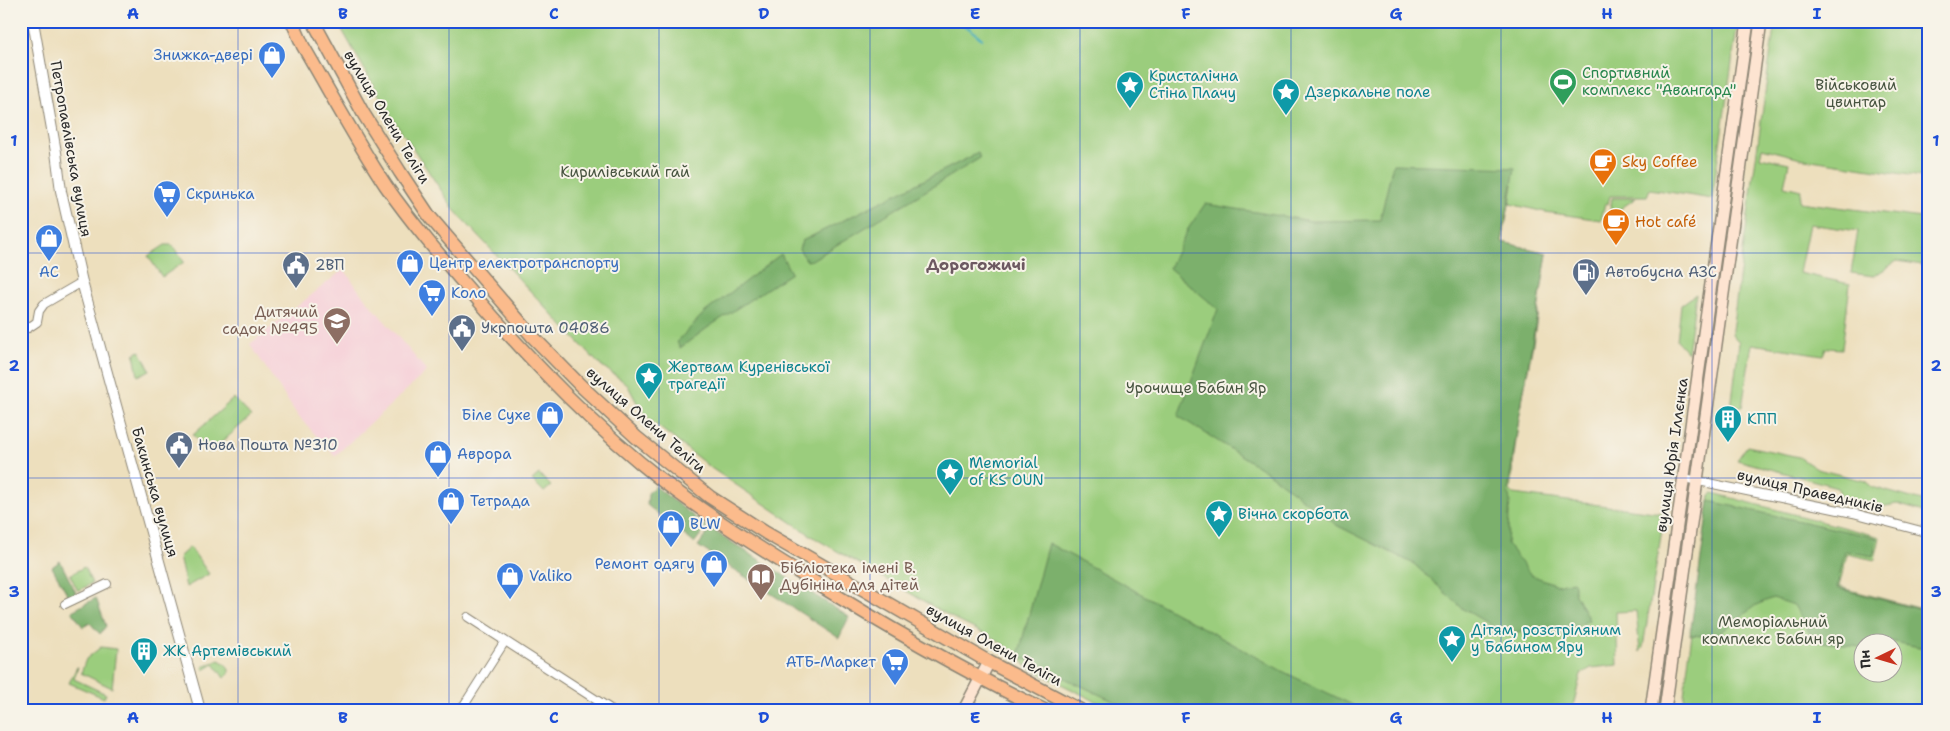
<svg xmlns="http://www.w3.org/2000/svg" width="1950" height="731" viewBox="0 0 1950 731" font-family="'Shantell Sans',sans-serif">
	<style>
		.built { fill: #f6cfd8 }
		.green { fill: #9bcd7d; stroke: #637c54; fill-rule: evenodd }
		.forest { fill: #7cb06c; stroke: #546e4c }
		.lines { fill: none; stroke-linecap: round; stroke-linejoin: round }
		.stream { stroke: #3cabba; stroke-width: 2.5 }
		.minor-casing { stroke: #8c8574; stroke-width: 10 }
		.tertiary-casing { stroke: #8c8574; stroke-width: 12 }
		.secondary-casing { stroke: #8c8574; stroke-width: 14 }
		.primary-casing { stroke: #8c8574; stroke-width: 15 }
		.minor { stroke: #fff; stroke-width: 8 }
		.tertiary { stroke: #fff; stroke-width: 10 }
		.secondary { stroke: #fde4d1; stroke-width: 11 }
		.primary { stroke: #fbbb8c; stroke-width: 12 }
		.grid { fill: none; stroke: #1d4ed8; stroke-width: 1; stroke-opacity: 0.55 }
		.labels { text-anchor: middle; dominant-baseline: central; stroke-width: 4; stroke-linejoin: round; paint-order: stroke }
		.shop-label { font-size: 15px; fill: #366cbe; stroke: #f7f3e8; text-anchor: start }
		.leisure-label { font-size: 15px; fill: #27864d; stroke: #f7f3e8; text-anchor: start }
		.culture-label { font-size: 15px; fill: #0d838f; stroke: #f7f3e8; text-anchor: start }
		.park-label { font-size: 15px; fill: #475440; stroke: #f7f3e8 }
		.street-label { font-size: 15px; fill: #2b2b2b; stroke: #f7f3e8 }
		.food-label { font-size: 15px; fill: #c56008; stroke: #f7f3e8; text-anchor: start }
		.service-label { font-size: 15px; fill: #4e5e75; stroke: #f7f3e8; text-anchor: start }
		.education-label { font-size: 15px; fill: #785e54; stroke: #f7f3e8; text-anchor: end }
		.neighbourhood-label { font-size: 16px; font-weight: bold; fill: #6d5961; stroke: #f7f3e8 }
		.neatline { fill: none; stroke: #1d4ed8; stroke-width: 2 }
		.grid-label { font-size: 16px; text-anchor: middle; font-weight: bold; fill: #1d4ed8 }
	</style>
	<rect width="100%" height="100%" fill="#f7f3e8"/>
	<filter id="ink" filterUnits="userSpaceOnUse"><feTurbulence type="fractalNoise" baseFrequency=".02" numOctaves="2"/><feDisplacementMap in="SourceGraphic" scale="10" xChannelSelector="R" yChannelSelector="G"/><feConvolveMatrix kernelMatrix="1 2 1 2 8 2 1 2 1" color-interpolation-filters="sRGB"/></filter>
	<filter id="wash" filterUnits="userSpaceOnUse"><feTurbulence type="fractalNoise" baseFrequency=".0096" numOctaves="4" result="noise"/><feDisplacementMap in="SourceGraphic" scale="20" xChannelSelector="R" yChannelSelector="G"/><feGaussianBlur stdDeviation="1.12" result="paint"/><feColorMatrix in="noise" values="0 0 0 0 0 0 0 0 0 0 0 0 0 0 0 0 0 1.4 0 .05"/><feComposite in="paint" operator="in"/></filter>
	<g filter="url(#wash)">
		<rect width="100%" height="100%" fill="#eddfbd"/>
		<path class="built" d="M 344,269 L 360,292 L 427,371 L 335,456 L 298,416 L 250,344 Z"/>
		<path class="green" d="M 337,21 L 1738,21 L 1712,199 L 1650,189 L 1647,196 L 1610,196 L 1608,204 L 1605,203 L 1601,220 L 1545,212 L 1510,204 L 1513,184 L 1502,242 L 1547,253 L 1533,344 L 1519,416 L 1510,490 L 1513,494 L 1662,513 L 1664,517 L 1643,647 L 1640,652 L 1636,611 L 1616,612 L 1618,665 L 1591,668 L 1581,674 L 1572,710 L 1113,710 L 1027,667 L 1018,656 L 997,640 L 960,622 L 818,540 L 711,468 L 650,420 L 637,403 L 627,384 L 598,363 L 455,211 L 390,114 Z
			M 1775,21 L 1929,21 L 1929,178 L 1805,159 L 1762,148 L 1760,157 L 1789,163 L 1784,186 L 1801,190 L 1799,202 L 1929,219 L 1929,266 L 1897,261 L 1874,276 L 1851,273 L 1858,231 L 1809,224 L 1799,273 L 1850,284 L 1842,349 L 1826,348 L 1823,355 L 1752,344 L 1742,407 L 1735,406 L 1731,408 L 1739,342 L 1732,334 L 1732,330 Z
			M 1612,198 L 1636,198 L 1617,211 L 1610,211 Z
			M 165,245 L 172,245 L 184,262 L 162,277 L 148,256 Z
			M 1696,294 L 1688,353 L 1677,341 L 1681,305 Z
			M 140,351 L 150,370 L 138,376 L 134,354 Z
			M 234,398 L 251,416 L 210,453 L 193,435 Z
			M 1747,446 L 1799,457 L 1817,469 L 1865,481 L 1872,487 L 1929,503 L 1929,516 L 1921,511 L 1897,504 L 1880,507 L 1842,498 L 1837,487 L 1737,460 Z
			M 539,474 L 551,486 L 544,492 L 532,480 Z
			M 1713,493 L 1880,537 L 1875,560 L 1847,554 L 1839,587 L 1929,611 L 1929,710 L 1682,710 L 1709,503 L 1710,495 ZM 1862,644 L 1892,644 L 1892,674 L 1862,674 Z
			M 190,547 L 209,574 L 186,587 L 179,557 Z
			M 84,567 L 92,583 L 78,591 L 70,575 Z
			M 101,647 L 116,649 L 112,688 L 81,673 L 86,659 Z
			M 219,660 C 225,663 230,667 229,674 L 224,678 L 214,664 L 204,670 L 203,667 Z
			M 77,667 L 78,667 L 74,679 L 106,694 L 104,698 L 69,683 Z"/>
		<path class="forest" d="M 978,153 L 980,158 L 812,260 L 807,261 L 799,249 L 802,241 Z
			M 1393,164 L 1515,168 L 1502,242 L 1547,253 C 1535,332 1519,411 1508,491 L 1510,501 L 1507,544 L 1531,575 L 1557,585 L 1573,581 L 1575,594 L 1589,620 L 1562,634 L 1502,632 L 1462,608 L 1414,564 L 1338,526 L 1267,472 L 1178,416 L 1218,309 L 1169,268 L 1188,229 L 1205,204 L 1312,221 L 1380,220 Z
			M 781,254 L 791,273 L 710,326 L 680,348 L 677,342 L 704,313 Z
			M 655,486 L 707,527 L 694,543 L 647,505 L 648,493 Z
			M 1709,501 L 1877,538 L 1873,556 L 1845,551 L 1837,588 L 1929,612 L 1929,649 L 1885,640 L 1872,643 L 1862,644 L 1862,646 L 1860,647 L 1814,641 L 1794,605 L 1773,598 L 1756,605 L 1715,637 L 1690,635 Z
			M 711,529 L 849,617 L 839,638 L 698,546 Z
			M 1048,543 L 1284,672 L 1363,710 L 1132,710 L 1018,656 Z
			M 60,561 L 76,593 L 69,597 L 52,567 Z
			M 96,598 L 106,626 L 100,634 L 90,623 L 83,627 L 72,611 Z"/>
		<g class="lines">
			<path class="stream" d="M 956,21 L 969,28 L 982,39"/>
		</g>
	</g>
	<g filter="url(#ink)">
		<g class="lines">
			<g class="minor-casing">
				<path id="minor" d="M 21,328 L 28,328 L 37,322 L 39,311 L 44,304 L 82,282
					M 1684,478 L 1853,513 L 1929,533
					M 65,604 L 107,584
					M 468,617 L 609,708
					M 461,710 L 505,641"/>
			</g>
			<g class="tertiary-casing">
				<path id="tertiary" d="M 33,21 L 56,152 L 61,191 L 82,282 L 200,710"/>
			</g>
			<g class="secondary-casing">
				<path id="secondary" d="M 964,710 L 989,662
					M 1651,710 L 1748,21
					M 1665,710 L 1761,21"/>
			</g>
			<g class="primary-casing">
				<path id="primary" d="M 292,21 L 303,46 C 330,92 356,141 386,186 C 413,225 448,265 479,301 C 536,366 596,429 664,482 C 710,517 759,548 808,578 C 885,626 963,671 1044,710
					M 313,21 L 363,113 L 400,172 L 430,217 L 533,337 L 580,385 L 636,437 L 710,497 L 766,533 L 989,662 L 1080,710"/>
			</g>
			<use href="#minor" class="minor"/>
			<use href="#tertiary" class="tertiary"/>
			<use href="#secondary" class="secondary"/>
			<use href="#primary" class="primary"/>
		</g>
	</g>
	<path class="grid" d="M 238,21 L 238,710M 449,21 L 449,710M 659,21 L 659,710M 870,21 L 870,710M 1080,21 L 1080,710M 1291,21 L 1291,710M 1501,21 L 1501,710M 1712,21 L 1712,710M 21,253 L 1929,253M 21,478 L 1929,478"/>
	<defs>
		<g id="shop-pin" transform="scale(1.4375)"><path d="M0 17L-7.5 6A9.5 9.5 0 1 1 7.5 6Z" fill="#3f7fe0" stroke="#f7f3e8"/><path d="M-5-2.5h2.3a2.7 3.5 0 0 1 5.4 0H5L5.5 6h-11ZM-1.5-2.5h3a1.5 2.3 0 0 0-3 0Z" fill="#fff"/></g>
		<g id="stadium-pin" transform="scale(1.4375)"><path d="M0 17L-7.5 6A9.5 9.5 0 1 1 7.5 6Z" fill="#2e9e5b" stroke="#f7f3e8"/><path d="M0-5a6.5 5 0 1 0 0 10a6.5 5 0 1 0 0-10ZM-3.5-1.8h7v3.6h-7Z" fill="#fff"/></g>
		<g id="sight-pin" transform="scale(1.4375)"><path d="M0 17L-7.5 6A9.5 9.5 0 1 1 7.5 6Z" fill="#0f9aa8" stroke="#f7f3e8"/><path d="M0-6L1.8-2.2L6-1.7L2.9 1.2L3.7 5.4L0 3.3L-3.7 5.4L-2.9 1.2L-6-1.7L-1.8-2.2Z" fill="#fff"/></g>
		<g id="cafe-pin" transform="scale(1.4375)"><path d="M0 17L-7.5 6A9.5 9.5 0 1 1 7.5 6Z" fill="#e8710a" stroke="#f7f3e8"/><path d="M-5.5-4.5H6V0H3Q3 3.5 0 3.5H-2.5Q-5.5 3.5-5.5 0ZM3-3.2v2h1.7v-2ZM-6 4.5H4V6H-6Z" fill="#fff"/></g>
		<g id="supermarket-pin" transform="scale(1.4375)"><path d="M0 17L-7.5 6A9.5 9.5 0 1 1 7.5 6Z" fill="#3f7fe0" stroke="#f7f3e8"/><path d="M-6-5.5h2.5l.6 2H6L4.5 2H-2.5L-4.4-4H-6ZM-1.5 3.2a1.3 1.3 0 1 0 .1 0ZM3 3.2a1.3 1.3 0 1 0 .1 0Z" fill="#fff"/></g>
		<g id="civic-pin" transform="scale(1.4375)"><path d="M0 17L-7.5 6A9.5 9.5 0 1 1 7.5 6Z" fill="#5c6f8a" stroke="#f7f3e8"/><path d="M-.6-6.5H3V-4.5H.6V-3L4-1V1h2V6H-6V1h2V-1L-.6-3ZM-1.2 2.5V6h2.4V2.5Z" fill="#fff"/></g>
		<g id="fuel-pin" transform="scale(1.4375)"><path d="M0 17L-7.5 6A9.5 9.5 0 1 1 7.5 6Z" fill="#5c6f8a" stroke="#f7f3e8"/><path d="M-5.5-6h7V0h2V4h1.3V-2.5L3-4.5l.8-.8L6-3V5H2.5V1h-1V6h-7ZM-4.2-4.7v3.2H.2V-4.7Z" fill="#fff"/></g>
		<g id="school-pin" transform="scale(1.4375)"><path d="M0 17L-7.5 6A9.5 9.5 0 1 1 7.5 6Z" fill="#8d6e63" stroke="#f7f3e8"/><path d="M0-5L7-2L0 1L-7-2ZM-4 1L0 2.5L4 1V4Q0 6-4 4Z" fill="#fff"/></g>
		<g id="building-pin" transform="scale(1.4375)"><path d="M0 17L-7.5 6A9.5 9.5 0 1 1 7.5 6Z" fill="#0f9aa8" stroke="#f7f3e8"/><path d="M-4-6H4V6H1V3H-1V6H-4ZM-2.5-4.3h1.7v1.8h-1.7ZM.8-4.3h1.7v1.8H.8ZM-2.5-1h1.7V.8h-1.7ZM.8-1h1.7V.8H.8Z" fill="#fff"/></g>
		<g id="library-pin" transform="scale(1.4375)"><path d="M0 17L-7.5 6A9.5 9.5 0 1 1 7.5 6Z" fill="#8d6e63" stroke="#f7f3e8"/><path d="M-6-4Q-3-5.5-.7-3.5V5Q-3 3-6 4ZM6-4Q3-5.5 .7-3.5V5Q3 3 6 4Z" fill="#fff"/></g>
	</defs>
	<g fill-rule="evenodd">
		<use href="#shop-pin" x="272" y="55"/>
		<use href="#stadium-pin" x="1563" y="82"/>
		<use href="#sight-pin" x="1130" y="85"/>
		<use href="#sight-pin" x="1286" y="92"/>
		<use href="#cafe-pin" x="1603" y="162"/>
		<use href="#supermarket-pin" x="167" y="194"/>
		<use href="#cafe-pin" x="1616" y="222"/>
		<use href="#shop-pin" x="49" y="238"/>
		<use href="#shop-pin" x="410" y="263"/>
		<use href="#civic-pin" x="296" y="265"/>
		<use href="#fuel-pin" x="1586" y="272"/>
		<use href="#supermarket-pin" x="432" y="293"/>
		<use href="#school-pin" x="337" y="321"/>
		<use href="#civic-pin" x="462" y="328"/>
		<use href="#sight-pin" x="649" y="376"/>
		<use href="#shop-pin" x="550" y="415"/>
		<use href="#building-pin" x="1728" y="419"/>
		<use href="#civic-pin" x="179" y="445"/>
		<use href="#shop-pin" x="438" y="454"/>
		<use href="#sight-pin" x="950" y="472"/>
		<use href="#shop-pin" x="451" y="501"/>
		<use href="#sight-pin" x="1219" y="514"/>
		<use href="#shop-pin" x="671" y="524"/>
		<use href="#shop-pin" x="714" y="564"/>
		<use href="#shop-pin" x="510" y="576"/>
		<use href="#library-pin" x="761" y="577"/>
		<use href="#sight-pin" x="1452" y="639"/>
		<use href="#building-pin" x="144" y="651"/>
		<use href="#supermarket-pin" x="895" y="662"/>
	</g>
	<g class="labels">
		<g class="shop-label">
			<text x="253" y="55" text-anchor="end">Знижка-двері</text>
			<text x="186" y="194">Скринька</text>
			<text x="429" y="263">Центр електротранспорту</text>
			<text x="49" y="272" text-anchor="middle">АС</text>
			<text x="451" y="293">Коло</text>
			<text x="531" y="415" text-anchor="end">Біле Сухе</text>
			<text x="457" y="454">Аврора</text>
			<text x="470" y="501">Тетрада</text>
			<text x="690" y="524">BLW</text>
			<text x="695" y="564" text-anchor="end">Ремонт одягу</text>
			<text x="529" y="576">Valiko</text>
			<text x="876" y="662" text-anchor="end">АТБ-Маркет</text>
		</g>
		<g class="leisure-label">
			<text x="1582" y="73">Спортивний<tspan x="1582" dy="17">комплекс "Авангард"</tspan></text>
		</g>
		<g class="culture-label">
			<text x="1149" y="76">Кристалічна<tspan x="1149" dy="17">Стіна Плачу</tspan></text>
			<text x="1305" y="92">Дзеркальне поле</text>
			<text x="668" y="367">Жертвам Куренівської<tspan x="668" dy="17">трагедії</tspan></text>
			<text x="1747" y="419">КПП</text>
			<text x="969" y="463">Memorial<tspan x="969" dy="17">of KS OUN</tspan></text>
			<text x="1238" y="514">Вічна скорбота</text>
			<text x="1471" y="630">Дітям, розстріляним<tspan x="1471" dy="17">у Бабином Яру</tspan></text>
			<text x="163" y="651">ЖК Артемівський</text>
		</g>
		<g class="park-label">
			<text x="1856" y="85">Військовий<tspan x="1856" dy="17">цвинтар</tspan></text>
			<text x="625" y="172">Кирилівський гай</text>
			<text x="1196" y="388">Урочище Бабин Яр</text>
			<text x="1773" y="622">Меморіальний<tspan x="1773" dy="17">комплекс Бабин яр</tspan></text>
		</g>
		<g class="street-label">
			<text transform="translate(387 117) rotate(59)">вулиця Олени Теліги</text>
			<text transform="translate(71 149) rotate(80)">Петропавлівська вулиця</text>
			<text transform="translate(646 420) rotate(41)">вулиця Олени Теліги</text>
			<text transform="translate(1672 455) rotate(-82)">вулиця Юрія Іллєнка</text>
			<text transform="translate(1810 491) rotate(13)">вулиця Праведників</text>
			<text transform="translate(155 492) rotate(74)">Бакинська вулиця</text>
			<text transform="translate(994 645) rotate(29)">вулиця Олени Теліги</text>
		</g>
		<g class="food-label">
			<text x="1622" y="162">Sky Coffee</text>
			<text x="1635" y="222">Hot café</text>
		</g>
		<g class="service-label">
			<text x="315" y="265">2ВП</text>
			<text x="1605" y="272">Автобусна АЗС</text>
			<text x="481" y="328">Укрпошта 04086</text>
			<text x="198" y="445">Нова Пошта №310</text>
		</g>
		<g class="education-label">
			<text x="318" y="312">Дитячий<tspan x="318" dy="17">садок №495</tspan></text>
			<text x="780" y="568" text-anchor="start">Бібліотека імені В.<tspan x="780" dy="17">Дубініна для дітей</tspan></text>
		</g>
		<g class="neighbourhood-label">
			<text x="976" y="264">Дорогожичі</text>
		</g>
	</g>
	<rect width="1950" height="731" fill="none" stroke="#f7f3e8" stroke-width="55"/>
	<g transform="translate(1878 658) rotate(265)"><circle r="24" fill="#f7f3e8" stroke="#a5a39c"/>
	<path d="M0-4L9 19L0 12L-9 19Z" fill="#c8321e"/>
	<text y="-8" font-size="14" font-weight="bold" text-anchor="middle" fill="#2b2b2b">Пн</text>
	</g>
	<rect x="28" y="28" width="1894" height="676" class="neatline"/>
	<g class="grid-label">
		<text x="133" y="19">A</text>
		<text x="343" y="19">B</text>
		<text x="554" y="19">C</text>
		<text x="764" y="19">D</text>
		<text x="975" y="19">E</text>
		<text x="1186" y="19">F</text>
		<text x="1396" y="19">G</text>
		<text x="1607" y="19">H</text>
		<text x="1817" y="19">I</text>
		<text x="14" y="146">1</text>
		<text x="1936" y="146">1</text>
		<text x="14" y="371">2</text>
		<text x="1936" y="371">2</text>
		<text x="14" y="597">3</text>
		<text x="1936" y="597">3</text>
		<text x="133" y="723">A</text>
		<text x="343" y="723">B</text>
		<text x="554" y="723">C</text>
		<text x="764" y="723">D</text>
		<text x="975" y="723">E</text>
		<text x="1186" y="723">F</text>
		<text x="1396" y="723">G</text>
		<text x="1607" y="723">H</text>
		<text x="1817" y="723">I</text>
	</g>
</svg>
